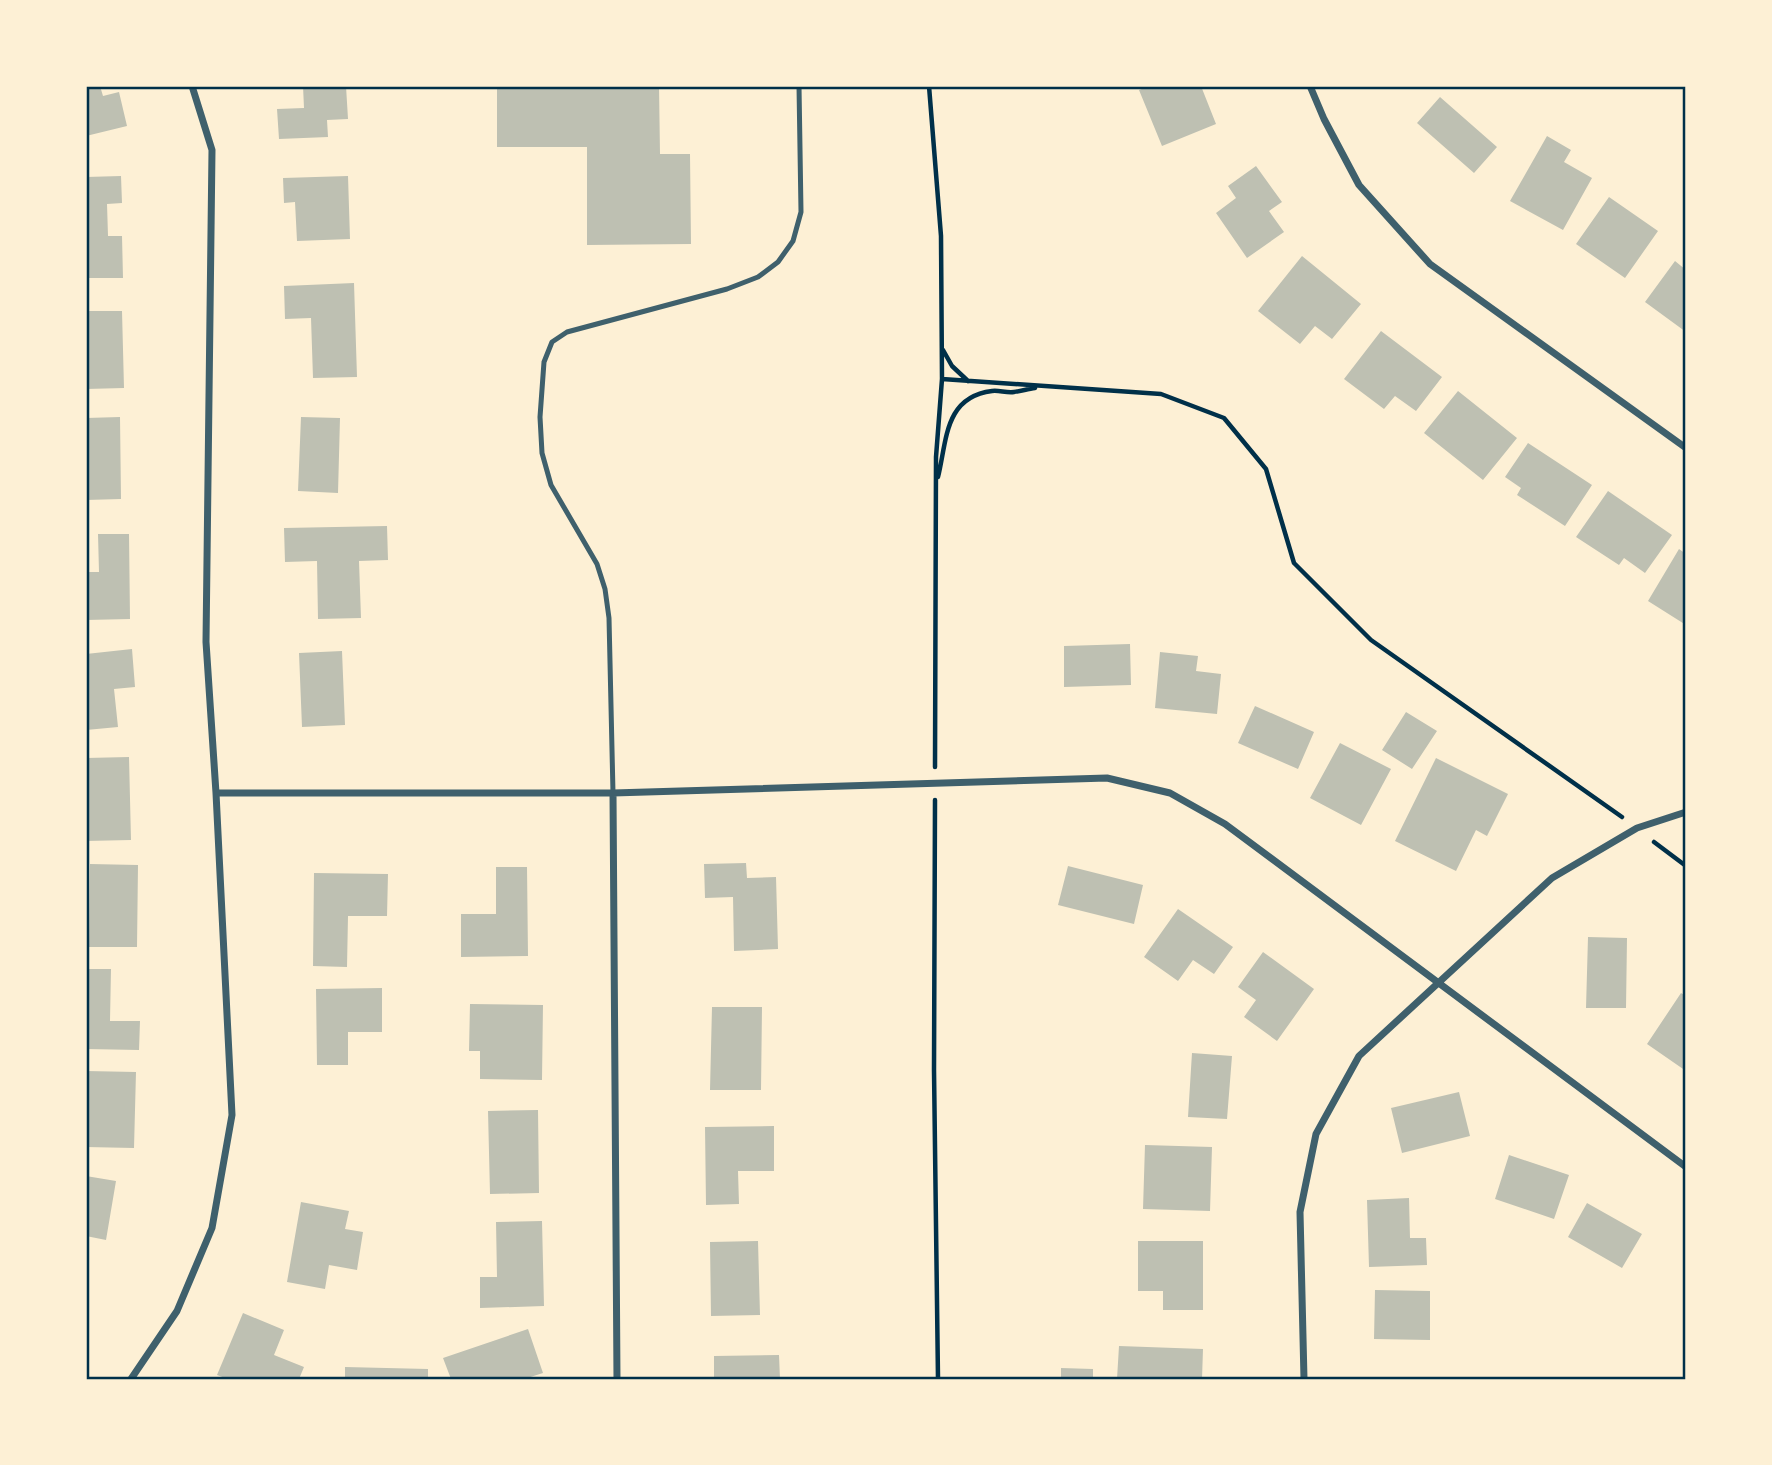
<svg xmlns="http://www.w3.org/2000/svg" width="1772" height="1465" viewBox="0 0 1772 1465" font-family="Helvetica,sans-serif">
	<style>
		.building { fill: #bec0b2 }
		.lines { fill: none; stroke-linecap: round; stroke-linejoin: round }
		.path { stroke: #003049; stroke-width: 4.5 }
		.service { stroke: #3f606c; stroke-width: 5 }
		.minor { stroke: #3f606c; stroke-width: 7 }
		.neatline { fill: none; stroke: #003049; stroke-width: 2.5 }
	</style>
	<rect width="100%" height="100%" fill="#fdf0d5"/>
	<path class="building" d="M 86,86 L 100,86 L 103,96 L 119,92 L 127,126 L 86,136 Z
		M 303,86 L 346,86 L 348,119 L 327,120 L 328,137 L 279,139 L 277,109 L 304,108 Z
		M 497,86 L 659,86 L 660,154 L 690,154 L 691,244 L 587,245 L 587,147 L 497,147 Z
		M 1150,86 L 1201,86 L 1216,124 L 1162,146 L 1139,90 Z
		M 1440,97 L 1497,147 L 1474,173 L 1417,123 Z
		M 1547,136 L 1571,150 L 1564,162 L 1592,178 L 1563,230 L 1510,201 Z
		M 1256,166 L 1282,202 L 1269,211 L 1284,232 L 1247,258 L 1216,213 L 1236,198 L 1228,186 Z
		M 121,176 L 122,203 L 107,204 L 108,236 L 122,236 L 123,278 L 89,278 L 88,242 L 86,242 L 86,177 Z
		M 348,176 L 350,239 L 297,241 L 295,202 L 284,203 L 283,178 Z
		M 1609,197 L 1658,231 L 1625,278 L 1576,244 Z
		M 1302,256 L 1361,304 L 1332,339 L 1315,326 L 1300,344 L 1258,311 Z
		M 1675,261 L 1686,270 L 1686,332 L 1645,302 Z
		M 354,283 L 357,377 L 313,378 L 311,318 L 285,319 L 284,286 Z
		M 86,311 L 122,311 L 124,388 L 86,389 Z
		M 1381,331 L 1442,377 L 1416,411 L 1395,396 L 1384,409 L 1344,379 Z
		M 1458,391 L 1517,438 L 1483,480 L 1424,433 Z
		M 120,417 L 121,499 L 86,500 L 86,418 Z
		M 301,417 L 340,418 L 338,493 L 298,491 Z
		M 1528,443 L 1592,485 L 1565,526 L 1517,495 L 1521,488 L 1505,477 Z
		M 1608,491 L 1672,535 L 1645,573 L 1624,558 L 1619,565 L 1576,537 Z
		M 387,526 L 388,560 L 359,561 L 361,618 L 318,619 L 317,561 L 285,562 L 284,528 Z
		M 98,534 L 129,534 L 130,619 L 86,620 L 86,572 L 99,572 Z
		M 1679,549 L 1686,554 L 1686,625 L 1648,601 Z
		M 1130,644 L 1131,685 L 1064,687 L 1064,646 Z
		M 132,649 L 135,687 L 114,689 L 118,727 L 86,730 L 86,654 Z
		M 342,651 L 345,725 L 302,727 L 299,653 Z
		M 1160,652 L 1198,656 L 1196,671 L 1221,674 L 1217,714 L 1155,708 Z
		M 1255,706 L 1314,732 L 1298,769 L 1238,743 Z
		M 1406,712 L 1437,731 L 1412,769 L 1382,750 Z
		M 1340,743 L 1391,769 L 1361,825 L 1310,798 Z
		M 129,757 L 131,840 L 86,841 L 86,758 Z
		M 1436,758 L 1508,794 L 1487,836 L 1476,830 L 1456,871 L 1395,841 Z
		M 746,863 L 747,878 L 776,877 L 778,949 L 734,951 L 733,897 L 705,898 L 704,864 Z
		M 90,864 L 138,865 L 137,947 L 89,947 Z
		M 1068,866 L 1143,885 L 1134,924 L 1058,905 Z
		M 496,867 L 527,867 L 528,956 L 461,957 L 461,914 L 496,914 Z
		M 314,873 L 388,874 L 387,916 L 348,916 L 347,967 L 313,966 Z
		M 1178,909 L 1233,947 L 1214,974 L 1193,960 L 1178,981 L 1144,957 Z
		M 1588,937 L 1627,938 L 1626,1008 L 1586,1008 Z
		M 1263,952 L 1314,989 L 1277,1041 L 1244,1017 L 1256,1000 L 1238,987 Z
		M 86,969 L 111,969 L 110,1021 L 140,1021 L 139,1050 L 86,1049 Z
		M 382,988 L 382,1032 L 348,1032 L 348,1065 L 317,1065 L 316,989 Z
		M 1681,993 L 1686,996 L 1686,1071 L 1647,1044 Z
		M 470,1004 L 543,1005 L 542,1080 L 480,1079 L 480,1051 L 469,1051 Z
		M 712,1007 L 762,1007 L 761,1090 L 710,1090 Z
		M 1192,1053 L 1232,1056 L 1227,1119 L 1188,1117 Z
		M 86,1071 L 136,1072 L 134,1148 L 86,1147 Z
		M 1459,1092 L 1470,1136 L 1402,1153 L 1391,1108 Z
		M 538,1110 L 539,1193 L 490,1194 L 488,1111 Z
		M 774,1126 L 774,1171 L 738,1171 L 739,1204 L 706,1205 L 705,1127 Z
		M 1145,1145 L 1212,1147 L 1210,1211 L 1143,1209 Z
		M 1509,1155 L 1569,1175 L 1554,1219 L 1495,1199 Z
		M 86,1176 L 116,1181 L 106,1240 L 86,1236 Z
		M 1409,1198 L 1410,1238 L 1426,1238 L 1427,1265 L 1369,1267 L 1367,1200 Z
		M 301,1202 L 349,1211 L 345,1229 L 363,1232 L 357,1270 L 329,1265 L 325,1289 L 287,1282 Z
		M 1587,1203 L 1642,1234 L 1622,1268 L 1568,1237 Z
		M 542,1221 L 544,1306 L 480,1308 L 480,1277 L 497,1277 L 496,1222 Z
		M 758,1241 L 760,1315 L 711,1316 L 710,1242 Z
		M 1138,1241 L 1203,1241 L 1203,1310 L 1163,1310 L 1163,1291 L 1138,1291 Z
		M 1375,1290 L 1430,1291 L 1430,1340 L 1374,1339 Z
		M 243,1313 L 284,1330 L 274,1355 L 304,1367 L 299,1379 L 228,1379 L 217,1375 Z
		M 528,1329 L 543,1373 L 524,1379 L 451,1379 L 443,1358 Z
		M 1119,1346 L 1203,1349 L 1202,1379 L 1117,1379 Z
		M 779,1355 L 780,1379 L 714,1379 L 714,1356 Z
		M 345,1367 L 428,1369 L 428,1379 L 345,1379 Z
		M 1061,1368 L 1093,1369 L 1093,1379 L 1061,1379 Z"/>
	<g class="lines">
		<path class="path" d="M 929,86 L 941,236 L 942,379 L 936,457 L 935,767
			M 943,350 L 952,366 L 968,381
			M 942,379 L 1161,394 L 1224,418 L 1266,469 L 1294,563 L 1371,640 L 1622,817
			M 938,477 C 947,441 944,397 992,391 C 999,390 1006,393 1014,392 C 1021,391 1028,389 1035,388
			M 935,800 L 934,1070 L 938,1379
			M 1654,842 L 1686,866"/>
		<path class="service" d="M 613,793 L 609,618 L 605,589 L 597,564 L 551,485 L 542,453 L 540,417 L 544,362 L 552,342 L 567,332 L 727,289 L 758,277 L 778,262 L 793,241 L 801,212 L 799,86"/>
		<path class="minor" d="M 1310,86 L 1324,119 L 1359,185 L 1430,264 L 1686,448
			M 216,793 L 613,793 L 1107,778 L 1170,793 L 1225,824 L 1686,1167
			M 613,793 L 617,1379
			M 131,1379 L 177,1311 L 212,1228 L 232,1115 L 216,793 L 206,642 L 212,150 L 192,86
			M 1304,1379 L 1300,1212 L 1316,1134 L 1359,1056 L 1552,878 L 1637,828 L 1686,812"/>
	</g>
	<rect width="1772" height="1465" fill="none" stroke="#fdf0d5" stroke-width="175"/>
	<rect x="88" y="88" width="1596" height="1290" class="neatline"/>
</svg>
